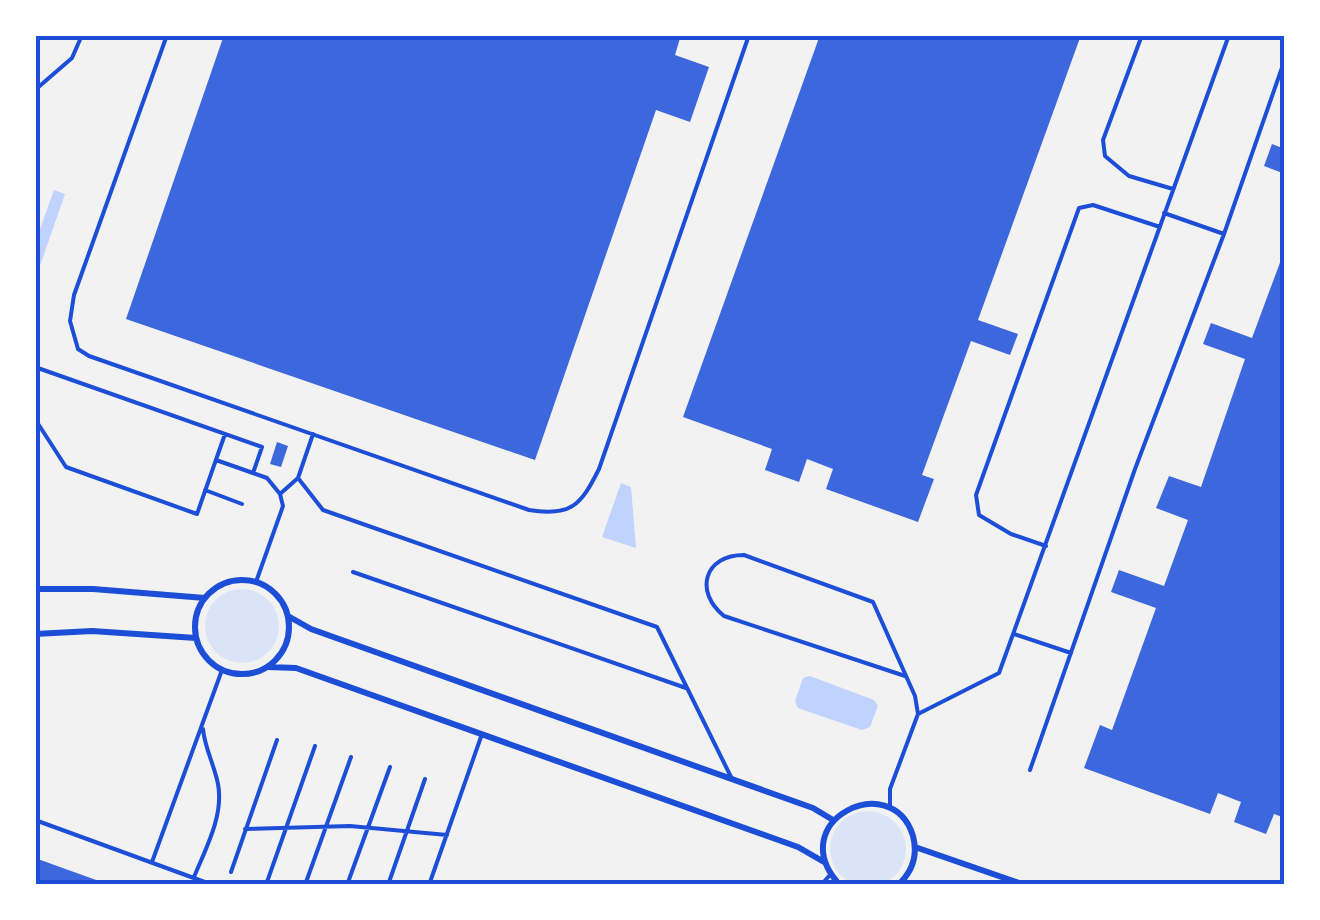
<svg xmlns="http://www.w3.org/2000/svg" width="1320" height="920" viewBox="0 0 1320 920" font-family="'Archivo Narrow',sans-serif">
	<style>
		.green { fill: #dbe4f7 }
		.water { fill: #bfd3fe }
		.building { fill: #3d67dc }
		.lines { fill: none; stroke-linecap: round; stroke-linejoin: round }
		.service { stroke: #1d4ed8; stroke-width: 4 }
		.minor { stroke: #1d4ed8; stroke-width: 6 }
		.neatline { fill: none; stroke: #1d4ed8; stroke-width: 4 }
	</style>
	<rect width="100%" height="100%" fill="#f2f2f2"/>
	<path class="green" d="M205 626a37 37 0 1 1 74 0a37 37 0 1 1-74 0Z
		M830 849a38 38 0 1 1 76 0a38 38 0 1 1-76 0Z"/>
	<path class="water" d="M 54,190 L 65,194 L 35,280 L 35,243 Z
		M 621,483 L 631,487 L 636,548 L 602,537 Z
		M 810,676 L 874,700 L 878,706 L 870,727 L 862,730 L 798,708 L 795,701 L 803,678 Z"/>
	<path class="building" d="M 224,35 L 681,35 L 675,55 L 709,67 L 690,122 L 656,110 L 535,460 L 126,319 Z
		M 820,35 L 1081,35 L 978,320 L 1018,334 L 1010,355 L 971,341 L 922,475 L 934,479 L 918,522 L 826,489 L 833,469 L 807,459 L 799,482 L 765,470 L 772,449 L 683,417 Z
		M 1272,144 L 1285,149 L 1285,174 L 1264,166 Z
		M 1285,249 L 1285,818 L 1274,814 L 1266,834 L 1234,822 L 1241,802 L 1218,793 L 1210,814 L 1084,768 L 1100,725 L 1112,730 L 1156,608 L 1111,592 L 1119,570 L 1164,586 L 1188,520 L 1156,508 L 1169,476 L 1201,487 L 1245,359 L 1203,344 L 1211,323 L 1252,338 Z
		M 277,442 L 288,446 L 281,467 L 270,464 Z
		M 35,858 L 110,885 L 35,885 Z"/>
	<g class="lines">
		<path class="service" d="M 167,35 L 74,295 L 70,321 L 78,349 L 89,356 L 529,510 C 571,517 581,505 599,469 L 749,35
			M 1142,35 L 1103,140 L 1105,156 L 1129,176 L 1173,189
			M 35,90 L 72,58 L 82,35
			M 1164,213 L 1224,234
			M 35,367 L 262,447 L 253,473 L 267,478 L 280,494
			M 35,419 L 66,467 L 197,514 L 225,434
			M 216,460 L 253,473
			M 298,478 L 323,510 L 657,627 L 732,779
			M 205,490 L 242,504
			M 1046,546 L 1011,534 L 979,515 L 976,495 L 1079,208 L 1093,205 L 1160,227
			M 353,572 L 686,688
			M 35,577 L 38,589
			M 256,582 L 283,506 L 280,494 L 298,478 L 313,434
			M 1014,634 L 1071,653
			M 905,676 L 724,616 C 694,592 704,555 744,555 L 873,602 L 915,696 L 918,714
			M 1030,770 L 1135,469 L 1224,234 L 1285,59
			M 890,808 L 890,789 L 918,714 L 999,673 L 1229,35
			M 35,820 L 213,885
			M 245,829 L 350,826 L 447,835
			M 152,862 L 222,670
			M 231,872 L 277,740
			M 194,877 C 206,848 224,815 218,784 C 214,764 205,749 203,729
			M 267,882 L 315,746
			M 305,885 L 351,757
			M 347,885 L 390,767
			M 388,885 L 425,779
			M 429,885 L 482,734
			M 821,885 L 830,875"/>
		<path class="minor" d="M195 627a47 47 0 1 1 94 0a47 47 0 1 1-94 0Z
			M 35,589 L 93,589 L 205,598
			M 288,616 L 311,629 L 813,808 L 833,820
			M 35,634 L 92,631 L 196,638
			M 268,667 L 296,668 L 798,847 L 824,862
			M 915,847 L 1025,885
			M 840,885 C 781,822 892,767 913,836 C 918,855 912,872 898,885"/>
	</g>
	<rect width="1320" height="920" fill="none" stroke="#ffffff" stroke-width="75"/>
	<rect x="38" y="38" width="1244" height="844" class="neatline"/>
</svg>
